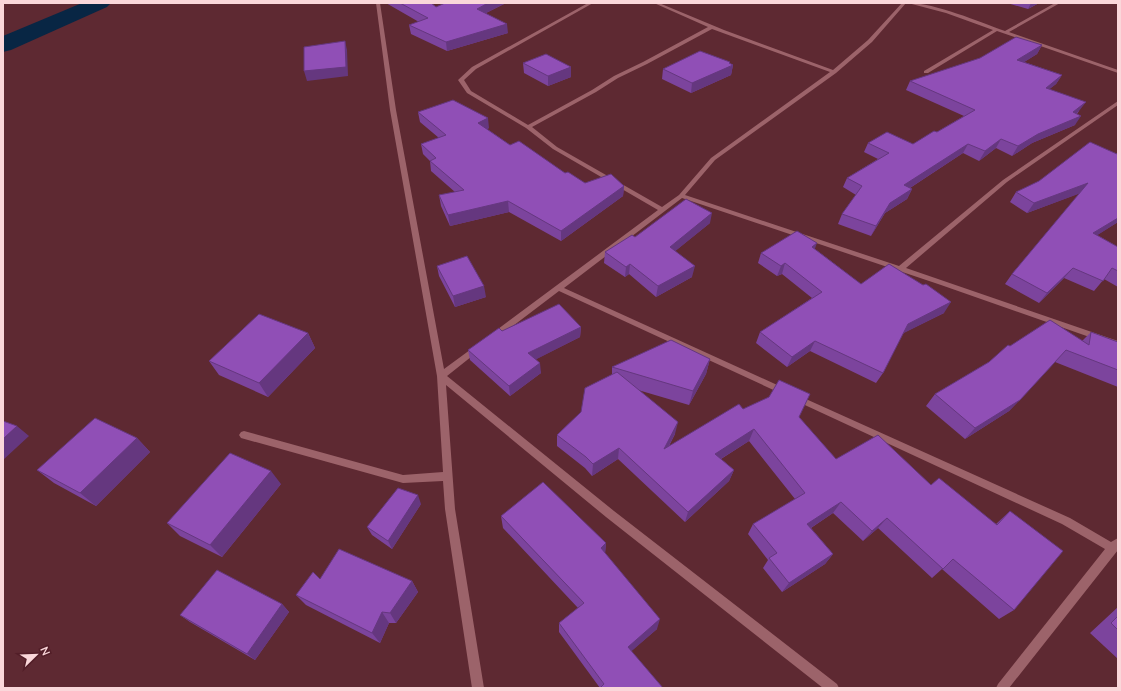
<svg xmlns="http://www.w3.org/2000/svg" width="1121" height="691" viewBox="0 0 1121 691" font-family="Mulish,sans-serif">
	<style>
		.lines { fill: none; stroke-linecap: round; stroke-linejoin: round }
		.river { fill: #082644; fill-rule: evenodd }
		.minor { fill: #9c636a; fill-rule: evenodd }
		.wall { fill: #7c449d }
		.shaded-wall { fill: #65377f }
		.building { fill: #904fb6; stroke: #65377f }
	</style>
	<rect width="100%" height="100%" fill="#5e2932"/>
	<g class="lines">
		<path class="river" d="M 82,3 L 111,3 L 107,7 L 11,50 L 3,52 L 3,36 Z"/>
		<path class="minor" d="M 376,3 L 380,3 L 396,110 L 444,369 L 474,347 L 480,347 L 481,349 L 447,376 L 614,511 L 837,684 L 839,688 L 823,688 L 606,517 L 446,385 L 455,509 L 484,688 L 472,688 L 445,509 L 443,481 L 403,483 L 241,438 L 239,435 L 241,432 L 244,431 L 403,475 L 443,472 L 437,376 L 390,110 Z
			M 588,3 L 593,3 L 476,69 L 464,80 L 471,91 L 528,125 L 592,90 L 614,76 L 643,62 L 708,27 L 654,3 L 659,3 L 724,30 L 833,70 L 868,40 L 902,3 L 906,3 L 872,42 L 836,73 L 715,160 L 685,195 L 899,266 L 1003,180 L 1118,101 L 1118,105 L 1007,182 L 906,268 L 1118,341 L 1118,347 L 941,285 L 682,198 L 564,288 L 786,389 L 787,391 L 786,393 L 783,394 L 780,393 L 559,291 L 496,339 L 490,339 L 489,337 L 490,335 L 658,210 L 553,149 L 526,128 L 467,93 L 458,80 L 472,67 ZM 712,29 L 830,72 L 711,158 L 679,195 L 662,207 L 557,147 L 532,127 L 596,92 L 618,78 L 647,64 Z
			M 908,3 C 936,3 979,22 1005,31 L 1055,3 L 1060,3 L 1009,32 L 1118,70 L 1118,73 L 997,31 L 928,73 L 924,73 L 924,71 L 993,30 L 946,13 Z
			M 797,395 L 1070,518 L 1111,542 L 1118,538 L 1118,550 L 1009,688 L 996,688 L 998,684 L 1105,549 L 1062,524 L 794,400 L 793,398 L 794,396 Z"/>
	</g>
	<path class="wall" d="M 386,3 L 431,3 L 436,7 L 506,3 L 486,13 L 508,33 L 447,51 L 411,34 L 409,25 L 419,22 Z
		M 1007,3 L 1039,3 L 1028,9 Z
		M 1042,45 L 1037,54 L 1024,62 L 1062,75 L 1056,84 L 1049,89 L 1079,111 L 1077,114 L 1075,125 L 1032,143 L 1012,156 L 996,148 L 979,161 L 963,153 L 910,188 L 912,189 L 907,199 L 885,213 L 871,236 L 838,224 L 842,214 L 856,195 L 843,187 L 847,178 L 878,159 L 864,152 L 868,143 L 913,144 L 937,132 L 964,116 L 906,90 L 910,81 Z
		M 730,62 L 730,64 L 733,65 L 731,75 L 691,93 L 662,79 L 663,69 Z
		M 523,63 L 571,77 L 548,86 L 524,73 Z
		M 418,112 L 489,128 L 487,129 L 510,145 L 585,183 L 624,186 L 623,196 L 561,241 L 509,212 L 450,226 L 441,206 L 439,195 L 455,192 L 431,171 L 430,161 L 423,154 L 421,144 L 439,138 L 420,122 Z
		M 1118,153 L 1118,222 L 1097,235 L 1118,247 L 1118,287 L 1104,279 L 1094,291 L 1064,278 L 1039,303 L 1005,284 L 1012,274 L 1080,193 L 1027,213 L 1010,202 L 1016,192 Z
		M 710,223 L 675,251 L 692,277 L 656,297 L 629,274 L 625,277 L 604,263 L 605,252 L 635,237 Z
		M 815,249 L 861,284 L 944,313 L 903,333 L 883,373 L 876,383 L 810,351 L 787,367 L 756,343 L 760,332 L 812,298 L 782,274 L 777,276 L 758,263 L 761,253 Z
		M 437,266 L 486,297 L 455,307 L 439,276 Z
		M 581,327 L 580,337 L 536,359 L 541,373 L 510,396 L 470,360 L 468,350 L 502,331 Z
		M 1091,332 L 1118,342 L 1118,387 L 1055,362 L 1009,411 L 965,439 L 926,406 L 935,394 L 989,362 L 1010,346 L 1082,341 Z
		M 308,333 L 315,348 L 268,397 L 219,375 L 209,361 Z
		M 710,359 L 706,374 L 689,405 L 638,390 L 675,434 L 669,446 L 743,409 L 799,417 L 836,459 L 931,485 L 996,524 L 1010,511 L 1014,610 L 999,619 L 942,569 L 932,578 L 878,528 L 863,541 L 833,513 L 811,528 L 833,554 L 825,564 L 782,592 L 763,568 L 768,560 L 748,534 L 753,524 L 795,499 L 749,441 L 721,459 L 734,470 L 729,481 L 685,522 L 618,459 L 592,476 L 585,468 L 557,446 L 557,435 L 581,412 L 612,375 L 612,367 Z
		M 137,438 L 150,452 L 96,506 L 54,483 L 37,470 Z
		M 281,484 L 222,557 L 180,536 L 167,523 Z
		M 421,504 L 392,549 L 372,535 L 367,527 Z
		M 501,516 L 606,543 L 605,553 L 657,629 L 631,651 L 663,688 L 600,688 L 559,632 L 559,623 L 578,608 L 503,528 Z
		M 320,579 L 412,581 L 418,592 L 396,623 L 389,623 L 380,643 L 306,605 L 296,595 Z
		M 282,604 L 289,612 L 255,660 L 190,622 L 180,615 Z
		M 1118,607 L 1118,659 L 1090,633 Z"/>
	<path class="shaded-wall" d="M 488,3 L 506,3 L 478,17 L 477,9 Z
		M 1031,3 L 1039,3 L 1028,9 Z
		M 507,24 L 508,33 L 447,51 L 446,42 Z
		M 345,41 L 347,50 L 348,76 L 307,81 L 304,71 Z
		M 1042,45 L 1037,54 L 1013,69 L 1017,60 Z
		M 730,62 L 730,67 L 733,65 L 731,75 L 691,93 L 692,83 Z
		M 571,67 L 571,77 L 548,86 L 548,76 Z
		M 1062,75 L 1056,84 L 1040,97 L 1046,88 Z
		M 1086,102 L 1079,111 L 1067,121 L 1073,112 Z
		M 1081,116 L 1075,125 L 1032,143 L 1012,156 L 1018,146 L 1038,134 Z
		M 488,118 L 489,128 L 479,133 L 478,123 Z
		M 1001,139 L 996,148 L 979,161 L 985,151 Z
		M 968,144 L 963,153 L 899,195 L 904,185 Z
		M 1088,183 L 1081,193 L 1027,213 L 1034,203 Z
		M 624,186 L 623,196 L 561,241 L 561,231 Z
		M 912,189 L 907,199 L 885,213 L 871,236 L 876,226 L 890,203 Z
		M 508,201 L 509,212 L 450,226 L 448,215 Z
		M 712,213 L 710,223 L 668,257 L 670,247 Z
		M 1118,218 L 1118,222 L 1085,243 L 1093,233 Z
		M 817,243 L 813,254 L 812,247 Z
		M 785,263 L 782,274 L 777,276 L 781,266 Z
		M 630,264 L 629,274 L 625,277 L 626,267 Z
		M 695,266 L 692,277 L 656,297 L 658,286 Z
		M 1073,268 L 1064,278 L 1039,303 L 1047,293 Z
		M 484,286 L 486,297 L 455,307 L 453,296 Z
		M 951,302 L 944,313 L 902,334 L 908,324 Z
		M 581,327 L 580,337 L 529,363 L 528,353 Z
		M 308,333 L 315,348 L 268,397 L 259,383 Z
		M 815,341 L 810,351 L 787,367 L 792,357 Z
		M 710,359 L 706,374 L 689,405 L 693,391 Z
		M 540,363 L 541,373 L 510,396 L 509,386 Z
		M 1020,400 L 1009,411 L 965,439 L 975,428 Z
		M 678,422 L 675,434 L 661,460 L 664,449 Z
		M 17,426 L 29,436 L 3,460 L 3,439 Z
		M 754,429 L 749,441 L 711,465 L 715,454 Z
		M 137,438 L 150,452 L 96,506 L 80,493 Z
		M 619,448 L 618,459 L 592,476 L 593,464 Z
		M 734,470 L 729,481 L 685,522 L 688,512 Z
		M 271,471 L 281,484 L 222,557 L 210,545 Z
		M 418,495 L 421,504 L 392,549 L 388,541 Z
		M 841,502 L 833,513 L 800,535 L 807,524 Z
		M 887,518 L 878,528 L 863,541 L 872,531 Z
		M 606,543 L 605,554 L 601,548 Z
		M 833,554 L 825,564 L 782,592 L 789,583 Z
		M 412,581 L 418,592 L 396,623 L 390,613 Z
		M 282,604 L 289,612 L 255,660 L 247,654 Z
		M 382,612 L 389,623 L 380,643 L 372,633 Z
		M 660,619 L 657,629 L 626,656 L 628,647 Z"/>
	<path class="building" d="M 400,3 L 431,3 L 436,7 L 445,3 L 488,3 L 477,9 L 507,24 L 446,42 L 409,25 L 428,18 Z
		M 1016,37 L 1042,45 L 1017,60 L 1062,75 L 1046,88 L 1086,102 L 1073,112 L 1081,116 L 1038,134 L 1018,146 L 1001,139 L 985,151 L 968,144 L 904,185 L 912,189 L 890,203 L 876,226 L 842,214 L 862,186 L 847,178 L 889,153 L 868,143 L 887,132 L 913,144 L 934,131 L 937,132 L 975,110 L 910,81 L 980,58 Z
		M 345,41 L 346,67 L 304,71 L 304,47 Z
		M 700,51 L 730,62 L 729,63 L 733,65 L 692,83 L 663,69 Z
		M 546,54 L 571,67 L 548,76 L 523,63 Z
		M 453,100 L 488,118 L 478,123 L 510,145 L 519,141 L 565,173 L 568,172 L 585,183 L 611,174 L 624,186 L 561,231 L 508,201 L 448,215 L 439,195 L 464,190 L 430,161 L 436,158 L 421,144 L 446,135 L 418,112 Z
		M 1090,142 L 1117,154 L 1118,153 L 1118,218 L 1093,233 L 1118,247 L 1118,271 L 1112,268 L 1103,281 L 1073,268 L 1047,293 L 1012,274 L 1088,183 L 1034,203 L 1016,192 L 1039,181 Z
		M 686,199 L 712,213 L 670,247 L 695,266 L 658,286 L 630,264 L 626,267 L 605,252 L 632,235 L 635,237 Z
		M 797,231 L 817,243 L 812,247 L 861,284 L 889,264 L 923,285 L 926,284 L 951,302 L 908,324 L 883,373 L 815,341 L 792,357 L 760,332 L 822,292 L 785,263 L 781,266 L 761,253 Z
		M 467,256 L 484,286 L 453,296 L 437,266 Z
		M 559,304 L 581,327 L 528,353 L 540,363 L 509,386 L 468,350 L 499,328 L 502,331 Z
		M 259,314 L 308,333 L 259,383 L 209,361 Z
		M 1050,320 L 1089,345 L 1091,332 L 1118,342 L 1118,370 L 1066,350 L 1020,400 L 975,428 L 935,394 L 989,362 L 1008,345 L 1010,346 Z
		M 671,340 L 710,359 L 693,391 L 612,367 Z
		M 617,372 L 678,422 L 664,449 L 739,404 L 743,409 L 769,397 L 779,380 L 810,394 L 799,417 L 836,459 L 878,435 L 931,485 L 939,478 L 997,525 L 1010,511 L 1063,551 L 1014,610 L 953,559 L 943,569 L 887,518 L 872,531 L 841,502 L 807,524 L 833,554 L 789,583 L 769,558 L 777,553 L 753,524 L 805,493 L 754,429 L 715,454 L 734,470 L 688,512 L 619,448 L 593,464 L 586,457 L 557,435 L 581,412 L 585,388 Z
		M 95,418 L 137,438 L 80,493 L 37,470 Z
		M 3,421 L 17,426 L 3,439 Z
		M 230,453 L 271,471 L 210,545 L 167,523 Z
		M 543,482 L 606,543 L 601,548 L 660,619 L 628,647 L 663,688 L 600,688 L 604,684 L 559,623 L 584,603 L 501,516 Z
		M 398,488 L 418,495 L 388,541 L 367,527 Z
		M 339,549 L 412,581 L 390,613 L 382,612 L 372,633 L 296,595 L 313,572 L 320,579 Z
		M 217,570 L 282,604 L 247,654 L 180,615 Z
		M 1118,616 L 1118,630 L 1111,623 Z"/>
	<rect width="1121" height="691" fill="none" stroke="#fad7da" stroke-width="8"/>
	<g transform="translate(36 655) rotate(67)" stroke="#521e28" stroke-width="3" paint-order="stroke">
	<path d="M0-3L7 15L0 10L-7 15Z" fill="#fad7da"/>
	<text y="-6" font-size="11" font-weight="bold" text-anchor="middle" fill="#fad7da">N</text>
	</g>
</svg>
